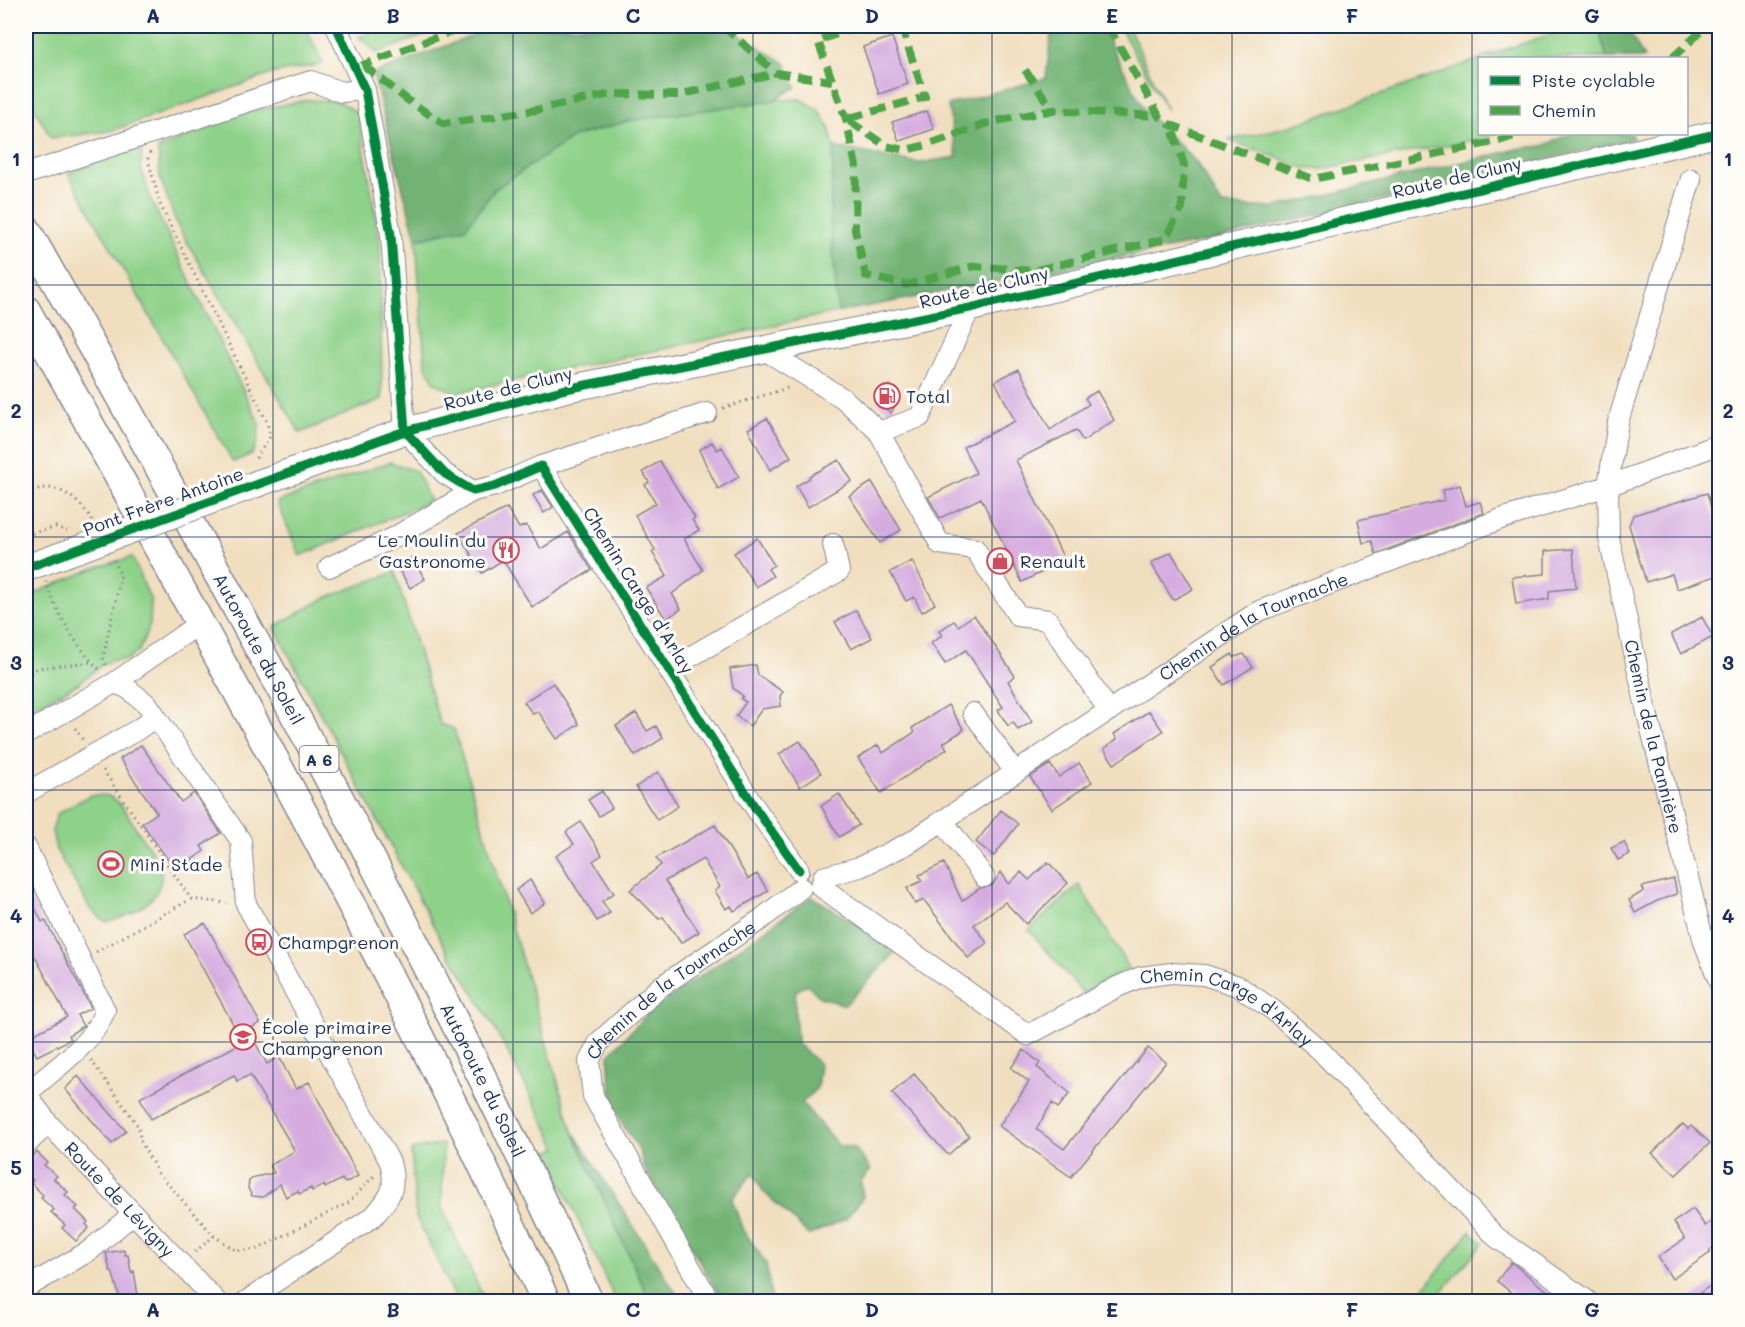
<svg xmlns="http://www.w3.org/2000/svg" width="1745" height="1327" viewBox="0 0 1745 1327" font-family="Mali,sans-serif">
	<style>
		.green { fill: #8ed189; stroke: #548074; stroke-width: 1.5 }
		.forest { fill: #72b375; stroke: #46716a; stroke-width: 1.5 }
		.building { fill: #d5abe0 }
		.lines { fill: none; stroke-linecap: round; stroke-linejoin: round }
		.minor-casing { stroke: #86868e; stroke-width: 22 }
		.major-casing { stroke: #86868e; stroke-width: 28 }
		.highway-casing { stroke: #86868e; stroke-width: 31 }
		.path { stroke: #86868e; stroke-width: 3; stroke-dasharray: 1.5 4.5; stroke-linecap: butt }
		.minor { stroke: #fff; stroke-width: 20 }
		.major { stroke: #fff; stroke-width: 26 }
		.highway { stroke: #fff; stroke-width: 28 }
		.major-bridge-casing { stroke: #86868e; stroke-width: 28; stroke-linecap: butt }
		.major-bridge { stroke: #fff; stroke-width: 26 }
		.quiet { stroke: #4fa44a; stroke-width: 8; stroke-dasharray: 15 8; stroke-linecap: butt }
		.cycleway-casing { stroke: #fdfcf7; stroke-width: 13 }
		.cycleway { stroke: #00873e; stroke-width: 9 }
		.grid { fill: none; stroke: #1b2f5e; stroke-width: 1.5; stroke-opacity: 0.55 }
		.labels { text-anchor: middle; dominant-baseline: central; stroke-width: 6; stroke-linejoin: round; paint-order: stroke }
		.shield { fill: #fdfcf7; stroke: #5f6c8c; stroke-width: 1.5 }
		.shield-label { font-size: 16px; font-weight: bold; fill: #1b2f5e }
		.street-label { font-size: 18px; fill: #1b2f5e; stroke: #fdfcf7 }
		.poi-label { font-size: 18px; fill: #1b2f5e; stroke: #fdfcf7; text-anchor: start }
		.neatline { fill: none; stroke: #1b2f5e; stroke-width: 2 }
		.grid-label { font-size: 20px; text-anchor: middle; font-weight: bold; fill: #1b2f5e }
	</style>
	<rect width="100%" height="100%" fill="#fdfcf7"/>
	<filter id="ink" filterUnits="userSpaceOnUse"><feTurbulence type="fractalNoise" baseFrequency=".0167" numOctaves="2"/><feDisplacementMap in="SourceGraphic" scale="12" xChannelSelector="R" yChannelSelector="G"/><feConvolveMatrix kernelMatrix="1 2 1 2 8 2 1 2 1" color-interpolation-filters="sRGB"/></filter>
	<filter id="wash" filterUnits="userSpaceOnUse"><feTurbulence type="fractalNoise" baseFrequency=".008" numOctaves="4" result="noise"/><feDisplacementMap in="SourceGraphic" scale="24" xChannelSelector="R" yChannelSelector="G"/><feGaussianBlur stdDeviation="1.35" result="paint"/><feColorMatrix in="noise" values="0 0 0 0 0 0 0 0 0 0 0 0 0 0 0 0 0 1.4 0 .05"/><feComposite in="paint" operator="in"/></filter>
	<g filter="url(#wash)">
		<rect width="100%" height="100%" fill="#f0debe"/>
		<path class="green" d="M 26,26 L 305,26 L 323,64 L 274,73 L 111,131 L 51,138 L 26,93 Z
			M 388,26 L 449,26 L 377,53 L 359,37 Z
			M 1119,26 L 1128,26 L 1167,110 Z
			M 1574,26 L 1598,26 L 1607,58 L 1480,58 Z
			M 1480,59 L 1480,134 L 1495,134 L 1480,139 L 1321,169 L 1307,169 L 1229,140 L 1291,126 Z
			M 800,99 L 818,109 L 829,127 L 834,147 L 830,218 L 838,312 L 456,393 L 435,383 L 425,364 L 416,239 L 465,228 L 495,189 L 573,137 L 628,121 L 775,100 Z
			M 307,100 L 338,101 L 358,113 L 380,242 L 382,399 L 300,433 L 177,225 L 160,177 L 158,149 L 246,112 Z
			M 142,145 L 141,168 L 151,200 L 259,423 L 258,440 L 252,454 L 233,462 L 68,173 Z
			M 390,462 L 416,471 L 430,501 L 300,556 L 277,502 Z
			M 132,557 L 151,601 L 150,625 L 139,651 L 126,660 L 115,660 L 103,664 L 79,683 L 26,712 L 26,597 L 92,569 Z
			M 395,572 L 440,724 L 454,729 L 572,1130 L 650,1301 L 616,1301 L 547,1153 L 557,1148 C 524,1081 489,1013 447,951 L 274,627 L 325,598 Z
			M 90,795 C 96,795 104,795 109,796 C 123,802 133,825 141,836 C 148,847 160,860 161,873 C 163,901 129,917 106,922 L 91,910 L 56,850 L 52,831 L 57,814 Z
			M 1079,885 L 1129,968 L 1083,993 L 1029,930 Z
			M 443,1144 L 442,1208 L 485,1301 L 457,1301 L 416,1217 L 411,1150 Z
			M 1470,1231 L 1483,1243 L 1440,1294 L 1450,1301 L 1400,1301 L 1408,1292 L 1420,1294 Z"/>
		<path class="forest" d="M 497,26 L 725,26 L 785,63 L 796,87 L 775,100 L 628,121 L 573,137 L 495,189 L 465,228 L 416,239 L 373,74 Z
			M 1045,26 L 1101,26 L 1145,111 L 1196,162 L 1222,205 L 1272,208 L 1522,148 L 1543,146 L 1570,134 L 1632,134 L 1633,139 L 1208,241 L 838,312 L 830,218 L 834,147 L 919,163 L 957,157 L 948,105 L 1046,78 L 1051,36 Z
			M 1598,26 L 1626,26 L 1644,58 L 1607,58 Z
			M 812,897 L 899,949 L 845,1005 L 820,997 L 807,984 L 796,991 C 793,1009 797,1026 797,1044 L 820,1064 L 817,1088 L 802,1103 L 839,1146 L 855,1148 L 871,1170 L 861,1181 L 863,1197 L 846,1219 L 809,1235 L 763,1191 L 753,1173 L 732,1199 L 742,1228 L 766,1263 L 772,1301 L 723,1301 L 644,1167 C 639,1144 634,1143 623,1125 C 612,1104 608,1077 609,1055 L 647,1014 Z
			M 572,1130 L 681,1301 L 650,1301 Z"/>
		<g id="blocks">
			<path class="building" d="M 892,37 L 908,84 L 879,94 L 863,47 Z
				M 927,111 L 934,129 L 899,141 L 892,122 Z
				M 1019,369 L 1050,430 L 1089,404 L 1085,398 L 1097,391 L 1114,420 L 1083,441 L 1076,430 L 1016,460 L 1065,561 L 1022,582 L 981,498 L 940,518 L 928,497 L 976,473 L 963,447 L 1015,421 L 995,381 Z
				M 890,385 L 899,395 L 891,413 L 879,404 L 877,396 L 882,387 Z
				M 767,418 L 791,457 L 770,470 L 748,429 Z
				M 712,442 L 717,450 L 722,447 L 739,477 L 718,489 L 699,450 Z
				M 839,460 L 852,481 L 808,507 L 796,486 L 810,478 L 809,476 Z
				M 660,461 L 695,518 L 692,520 L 699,530 L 684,539 L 703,570 L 672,594 L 681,609 L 666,619 L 646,588 L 667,576 L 652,552 L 655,550 L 635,515 L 656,503 L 645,485 L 649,482 L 643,472 Z
				M 872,482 L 901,530 L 880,543 L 849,496 Z
				M 1460,485 L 1466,506 L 1480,502 L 1484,513 L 1376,554 L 1372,541 L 1363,543 L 1358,520 L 1445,500 L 1443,490 Z
				M 542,490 L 553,507 L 544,513 L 533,495 Z
				M 1707,493 L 1719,537 L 1719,575 L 1677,589 L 1672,574 L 1646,582 L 1629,525 L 1633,515 Z
				M 507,508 L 519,528 L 526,525 L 541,549 L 568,532 L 592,570 L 532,607 L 503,560 L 482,573 L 458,533 Z
				M 757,538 L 774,565 L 768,569 L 773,576 L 756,587 L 734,553 Z
				M 1573,549 L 1576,588 L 1549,591 L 1549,599 L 1516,604 L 1512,577 L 1545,574 L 1545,551 Z
				M 1171,552 L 1193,589 L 1173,600 L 1151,563 Z
				M 412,557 L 425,579 L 410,588 L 396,565 Z
				M 912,561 L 935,604 L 922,612 L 914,597 L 906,601 L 890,572 Z
				M 856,610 L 872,638 L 851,649 L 835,622 Z
				M 974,615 L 1015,676 L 1008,681 L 1032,722 L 1018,730 L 1013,722 L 1008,726 L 998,710 L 1003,707 L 966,650 L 945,664 L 931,643 L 942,636 L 939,631 L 954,621 L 958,626 Z
				M 1702,617 L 1713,637 L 1681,654 L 1671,634 Z
				M 1232,654 L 1234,657 L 1244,654 L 1253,667 L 1224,685 L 1212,667 Z
				M 756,665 L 758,675 L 783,692 L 780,696 L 781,706 L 762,709 L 750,726 L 736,716 L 746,702 L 741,699 L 743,696 L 733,688 L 730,669 Z
				M 553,683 L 579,724 L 557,739 L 538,711 L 533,714 L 524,702 Z
				M 948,705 L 964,730 L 943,743 L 947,749 L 881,793 L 858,758 L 878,745 L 883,753 L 915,732 L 912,728 Z
				M 1149,711 L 1163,731 L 1114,764 L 1104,749 L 1117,739 L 1114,734 Z
				M 636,713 L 647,731 L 656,726 L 663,738 L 635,756 L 616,726 Z
				M 800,741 L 821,773 L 800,787 L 779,754 Z
				M 141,745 L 181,802 L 194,793 L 221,833 L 201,846 L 204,851 L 176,871 L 142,823 L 157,813 L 120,759 Z
				M 1079,763 L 1092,782 L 1052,809 L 1030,777 L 1050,764 L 1059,777 Z
				M 658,772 L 678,806 L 657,820 L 636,787 Z
				M 602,791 L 612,808 L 599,816 L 588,800 Z
				M 839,794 L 859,825 L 839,837 L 821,806 Z
				M 1001,810 L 1018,824 L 994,856 L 976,842 Z
				M 581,822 L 602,855 L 593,861 L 614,893 L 602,901 L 610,913 L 597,921 L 556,856 L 574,844 L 566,832 Z
				M 715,825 L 748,879 L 757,874 L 768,891 L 734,911 L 731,906 L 726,909 L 715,891 L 720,887 L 703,859 L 665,881 L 699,932 L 681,943 L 663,917 L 659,919 L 630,890 L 661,865 L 656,858 Z
				M 1624,842 L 1630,854 L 1618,860 L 1611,848 Z
				M 1048,862 L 1068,883 L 1026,924 L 1005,902 L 974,925 L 987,943 L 968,958 L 924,900 L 915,904 L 907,888 L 922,881 L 919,875 L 944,863 L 962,901 L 980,888 L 992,886 L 1001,872 L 1009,884 L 1021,872 L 1029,880 Z
				M 1674,879 L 1677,894 L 1657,901 L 1635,913 L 1629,900 L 1644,891 L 1642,887 Z
				M 530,880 L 545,903 L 530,913 L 516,890 Z
				M 26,890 L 42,922 L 45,920 L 91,1008 L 77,1015 L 83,1026 L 69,1035 L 71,1039 L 37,1056 L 27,1038 L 67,1017 L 30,947 L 26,950 Z
				M 205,923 L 260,1023 L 239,1035 L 184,934 Z
				M 252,1037 L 267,1064 L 279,1057 L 296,1089 L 309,1082 L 358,1176 L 345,1183 L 342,1179 L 325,1188 L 324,1185 L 312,1191 L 311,1188 L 299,1194 L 298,1191 L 286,1197 L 280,1184 L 263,1197 L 252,1196 L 248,1188 L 249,1181 L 255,1177 L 274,1173 L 270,1165 L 295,1151 L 250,1075 L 237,1081 L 234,1075 L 151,1119 L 140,1098 Z
				M 1148,1048 L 1166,1062 L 1071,1177 L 999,1126 L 1029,1082 L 1011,1068 L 1024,1050 L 1040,1063 L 1037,1067 L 1070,1093 L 1058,1108 L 1052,1103 L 1036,1129 L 1064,1149 Z
				M 914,1074 L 969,1136 L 948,1155 L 892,1093 Z
				M 78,1076 L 126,1131 L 112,1144 L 65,1089 Z
				M 1683,1124 L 1688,1129 L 1691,1126 L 1710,1143 L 1676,1175 L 1652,1153 Z
				M 37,1152 L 47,1162 L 44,1165 L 57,1176 L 54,1179 L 68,1192 L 65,1195 L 78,1207 L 75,1209 L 88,1222 L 86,1224 L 89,1228 L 76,1241 L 62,1228 L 65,1225 L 51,1212 L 54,1210 L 41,1198 L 43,1195 L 31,1183 L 33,1180 L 26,1172 L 26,1162 Z
				M 1693,1209 L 1705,1226 L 1719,1216 L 1719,1243 L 1709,1251 L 1710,1253 L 1672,1279 L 1658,1257 L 1685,1239 L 1674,1222 Z
				M 124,1250 L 125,1255 L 128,1255 L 131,1272 L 134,1271 L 139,1302 L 121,1302 L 112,1271 L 110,1271 L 106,1253 Z
				M 1511,1262 L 1542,1287 L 1565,1302 L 1523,1302 L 1497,1281 Z
				M 1711,1285 L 1719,1296 L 1719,1302 L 1687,1302 Z"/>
		</g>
	</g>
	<g filter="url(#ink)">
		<use href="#blocks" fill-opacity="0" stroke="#86868e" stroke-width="1.5"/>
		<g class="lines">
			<g class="minor-casing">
				<g id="minor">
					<path d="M 336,26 L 365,90 L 391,235 L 405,431 L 445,474 L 473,491 L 495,486 L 541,466 L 756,809 L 799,870"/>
					<path d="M 26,174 L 311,81 L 341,92 L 365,90"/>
					<path id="s1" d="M 1691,179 L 1618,422 L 1608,486 L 1609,538 L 1648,717 L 1704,942 L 1720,984"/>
					<path d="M 766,351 L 844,399 L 879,432 L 940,544 L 975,549 L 1018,616 L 1048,620 L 1109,711"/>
					<path d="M 879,432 L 920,417 L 970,308"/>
					<path d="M 541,466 L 707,413"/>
					<path d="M 329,567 L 393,538 L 473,491"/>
					<path d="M 669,669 L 839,571 L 833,544"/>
					<path d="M 114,683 L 127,688 L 148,705 L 241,841 L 246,904 L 390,1162 C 397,1189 391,1196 374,1216 L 245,1302"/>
					<path d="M 973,713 L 1015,772"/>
					<path d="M 26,734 L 114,683 L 200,623"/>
					<path d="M 26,793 L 137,730 L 150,721 L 152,711"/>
					<path d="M 943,821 L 984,877"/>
					<path d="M 26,847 L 105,1010 C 93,1045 52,1070 26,1094"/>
					<path id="s2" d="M 823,877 L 860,867 L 909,843 L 1259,611 L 1501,519 L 1608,486 L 1720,444"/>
					<path id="s3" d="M 820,886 L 1028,1035 L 1117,987 L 1141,977 L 1171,973 L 1204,975 L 1238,986 L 1273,1010 L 1321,1051 L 1496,1237 L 1589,1302"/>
					<path id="s4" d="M 26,1094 L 48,1123 L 217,1302"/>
					<path d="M 26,1145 L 48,1123"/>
					<path d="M 26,1288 L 89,1251 L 133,1214"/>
					<path id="s5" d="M 710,1302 L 593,1096 L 589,1061 L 599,1042 L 660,987 L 760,920 L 801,888"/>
				</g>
			</g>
			<g class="major-casing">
				<path id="major" d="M 259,483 L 405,431 L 566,389 L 970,308 L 1720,133
					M 26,568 L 79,549"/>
			</g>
			<g class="highway-casing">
				<g id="highway">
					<path id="s6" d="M 26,229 C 224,581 421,934 589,1302"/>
					<path d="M 26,310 C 207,636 393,961 546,1302"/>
				</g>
			</g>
			<path class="path" d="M 150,152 L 148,159 L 160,204 L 267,422 L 270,437 L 254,461
				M 723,408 L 791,387
				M 26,492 C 33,490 42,488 49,488 C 67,489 86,508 93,522
				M 26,535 L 56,527 L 67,531
				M 46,581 C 55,612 77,648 100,670
				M 106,665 L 103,658 L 121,575 L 113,560
				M 26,677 L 37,668 L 92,662
				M 75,728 L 83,740
				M 103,770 L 191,899 L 227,903
				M 96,952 L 191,899
				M 91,1060 L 138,1126 L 141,1142 L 158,1173 L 214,1236 L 237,1251 L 258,1249 L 348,1203 L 374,1176
				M 195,1252 L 214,1236"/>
			<use href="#minor" class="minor"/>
			<use href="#major" class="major"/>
			<use href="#highway" class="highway"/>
			<g class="major-bridge-casing">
				<path id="major-bridge" d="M 79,549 L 259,483"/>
			</g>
			<use href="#major-bridge" class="major-bridge"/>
			<path class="quiet" d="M 723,26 L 776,73 L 832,81
				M 858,26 L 818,41 L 846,119 L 856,166 L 855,230 L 866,276 L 906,285 L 975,266 L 1033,271 L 1165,239 L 1182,208 L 1184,165 L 1171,125
				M 901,26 L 925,97 L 846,119 L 886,146 L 905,150 L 927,145 L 991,122 L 1053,110 L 1159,116
				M 1108,26 L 1159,116 L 1171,125 L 1313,179 L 1499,141 L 1519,134
				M 1672,58 L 1707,26
				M 363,65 L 409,101 L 444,124 L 536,110 L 611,94 L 678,95 L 776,73
				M 358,67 L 466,26
				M 1025,70 L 1053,110"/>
			<g class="cycleway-casing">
				<path id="cycleway" d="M 336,26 L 365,90 L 391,235 L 405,431 L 445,474 L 473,491 L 495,486 L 541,466 L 756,809 L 799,870
					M 26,568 L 405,431 L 566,389 L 970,308 L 1720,133"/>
			</g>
			<use href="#cycleway" class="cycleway"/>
		</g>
	</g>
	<path class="grid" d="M 273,26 L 273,1302M 513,26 L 513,1302M 753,26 L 753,1302M 992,26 L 992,1302M 1232,26 L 1232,1302M 1472,26 L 1472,1302M 26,285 L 1720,285M 26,537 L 1720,537M 26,790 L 1720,790M 26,1042 L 1720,1042"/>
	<defs>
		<g id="fuel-ring" transform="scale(1.35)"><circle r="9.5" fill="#fdfcf7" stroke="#d1495b" stroke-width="1.5"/><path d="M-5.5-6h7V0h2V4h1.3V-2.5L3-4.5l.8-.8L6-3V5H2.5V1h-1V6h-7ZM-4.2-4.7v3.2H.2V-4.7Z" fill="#d1495b"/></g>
		<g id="restaurant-ring" transform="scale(1.35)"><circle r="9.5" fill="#fdfcf7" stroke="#d1495b" stroke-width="1.5"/><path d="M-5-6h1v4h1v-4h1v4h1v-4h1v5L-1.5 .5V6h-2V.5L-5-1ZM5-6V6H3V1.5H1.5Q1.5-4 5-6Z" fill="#d1495b"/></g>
		<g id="shop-ring" transform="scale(1.35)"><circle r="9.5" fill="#fdfcf7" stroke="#d1495b" stroke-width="1.5"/><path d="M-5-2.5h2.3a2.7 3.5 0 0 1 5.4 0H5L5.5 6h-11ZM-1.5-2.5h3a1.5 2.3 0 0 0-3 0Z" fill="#d1495b"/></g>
		<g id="stadium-ring" transform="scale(1.35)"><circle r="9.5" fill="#fdfcf7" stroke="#d1495b" stroke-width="1.5"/><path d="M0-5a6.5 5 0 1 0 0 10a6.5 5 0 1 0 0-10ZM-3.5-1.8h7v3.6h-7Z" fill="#d1495b"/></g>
		<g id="bus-ring" transform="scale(1.35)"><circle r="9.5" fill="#fdfcf7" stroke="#d1495b" stroke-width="1.5"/><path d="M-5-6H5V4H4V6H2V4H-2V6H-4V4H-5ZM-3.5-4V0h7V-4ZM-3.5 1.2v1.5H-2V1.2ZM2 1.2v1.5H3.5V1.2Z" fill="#d1495b"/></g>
		<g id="school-ring" transform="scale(1.35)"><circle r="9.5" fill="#fdfcf7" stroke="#d1495b" stroke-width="1.5"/><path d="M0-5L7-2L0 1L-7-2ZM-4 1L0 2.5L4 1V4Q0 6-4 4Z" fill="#d1495b"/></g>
	</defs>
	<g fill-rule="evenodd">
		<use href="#fuel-ring" x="887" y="396"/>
		<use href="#restaurant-ring" x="506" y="550"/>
		<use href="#shop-ring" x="1000" y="561"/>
		<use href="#stadium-ring" x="111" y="864"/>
		<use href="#bus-ring" x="259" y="942"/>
		<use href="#school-ring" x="243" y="1037"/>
	</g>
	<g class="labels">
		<rect class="shield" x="299.5" y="746" width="39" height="26" rx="4.5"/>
		<g class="shield-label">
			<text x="319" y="759">A 6</text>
		</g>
		<g class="street-label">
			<text transform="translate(1457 177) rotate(-13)">Route de Cluny</text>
			<text transform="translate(984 287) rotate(-13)">Route de Cluny</text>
			<text transform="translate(508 388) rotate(-14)">Route de Cluny</text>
			<text transform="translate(163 501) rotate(-20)">Pont Frère Antoine</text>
			<text transform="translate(639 590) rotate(58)">Chemin Carge d'Arlay</text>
			<text stroke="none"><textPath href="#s2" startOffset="501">Chemin de la Tournache</textPath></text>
			<text stroke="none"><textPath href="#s6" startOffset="480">Autoroute du Soleil</textPath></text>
			<text stroke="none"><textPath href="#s1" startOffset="574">Chemin de la Pannière</textPath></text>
			<text stroke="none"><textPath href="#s5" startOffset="382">Chemin de la Tournache</textPath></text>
			<text stroke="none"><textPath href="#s3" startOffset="478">Chemin Carge d'Arlay</textPath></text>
			<text stroke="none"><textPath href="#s6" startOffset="966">Autoroute du Soleil</textPath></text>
			<text stroke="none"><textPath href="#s4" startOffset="141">Route de Lévigny</textPath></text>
		</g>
		<g class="poi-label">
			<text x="906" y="396">Total</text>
			<text x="486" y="540" text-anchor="end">Le Moulin du<tspan x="486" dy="21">Gastronome</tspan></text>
			<text x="1020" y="561">Renault</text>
			<text x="130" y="864">Mini Stade</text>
			<text x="278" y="942">Champgrenon</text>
			<text x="262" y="1027">École primaire<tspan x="262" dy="21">Champgrenon</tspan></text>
		</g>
	</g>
	<rect width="1745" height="1327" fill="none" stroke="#fdfcf7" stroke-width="66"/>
	<rect x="1478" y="57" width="210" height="78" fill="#fdfcf7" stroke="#a3aaba" stroke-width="1.5"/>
	<rect x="1490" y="76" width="30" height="9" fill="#00873e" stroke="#a3aaba" stroke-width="1.5"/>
	<text x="1532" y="87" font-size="18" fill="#1b2f5e">Piste cyclable</text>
	<rect x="1490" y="106" width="30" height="9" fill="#4fa44a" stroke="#a3aaba" stroke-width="1.5"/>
	<text x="1532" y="117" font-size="18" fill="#1b2f5e">Chemin</text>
	<rect x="33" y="33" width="1679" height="1261" class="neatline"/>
	<g class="grid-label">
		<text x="153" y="23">A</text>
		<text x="393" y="23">B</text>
		<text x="633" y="23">C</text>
		<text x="872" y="23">D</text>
		<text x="1112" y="23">E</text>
		<text x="1352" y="23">F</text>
		<text x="1592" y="23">G</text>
		<text x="16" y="166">1</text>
		<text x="1728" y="166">1</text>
		<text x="16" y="418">2</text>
		<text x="1728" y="418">2</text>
		<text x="16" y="670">3</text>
		<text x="1728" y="670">3</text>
		<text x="16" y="923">4</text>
		<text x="1728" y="923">4</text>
		<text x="16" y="1175">5</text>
		<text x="1728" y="1175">5</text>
		<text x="153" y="1317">A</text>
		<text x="393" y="1317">B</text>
		<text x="633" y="1317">C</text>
		<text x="872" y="1317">D</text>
		<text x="1112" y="1317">E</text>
		<text x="1352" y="1317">F</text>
		<text x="1592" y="1317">G</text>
	</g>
</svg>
